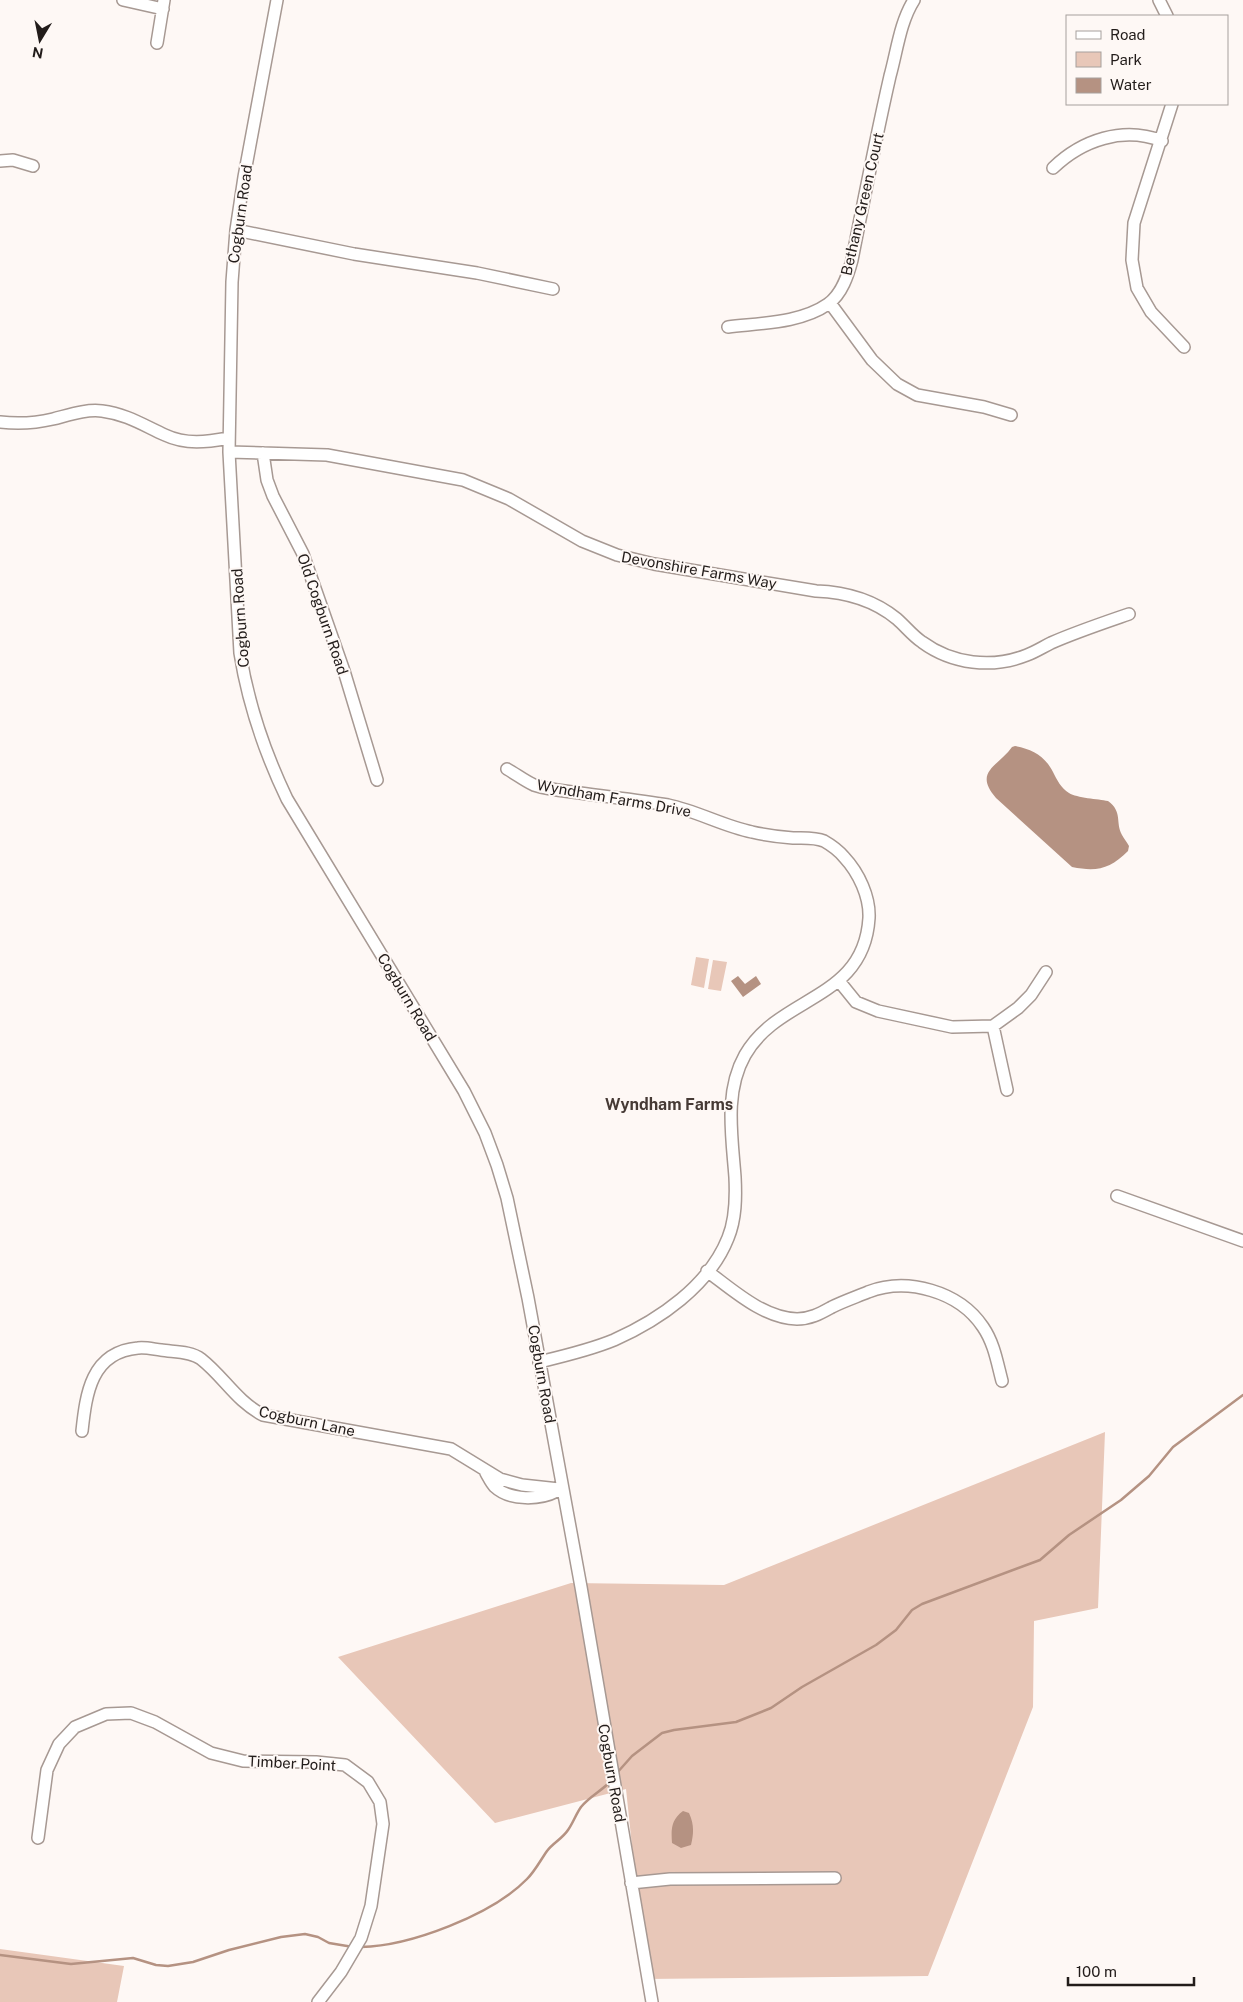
<svg xmlns="http://www.w3.org/2000/svg" width="1243" height="2002" viewBox="0 0 1243 2002" font-family="'Public Sans',sans-serif">
	<style>
		.green { fill: #e8c7b8 }
		.water { fill: #b59282 }
		.lines { fill: none; stroke-linecap: round; stroke-linejoin: round }
		.stream { stroke: #b59282; stroke-width: 2.5 }
		.minor-casing { stroke: #a79993; stroke-width: 14 }
		.minor { stroke: #fff; stroke-width: 11 }
		.labels { text-anchor: middle; dominant-baseline: central; stroke-width: 4; stroke-linejoin: round; paint-order: stroke }
		.street-label { font-size: 15px; fill: #221c1a; stroke: #fef8f5 }
		.neighbourhood-label { font-size: 16px; font-weight: bold; fill: #463a35; stroke: #fef8f5 }
	</style>
	<rect width="100%" height="100%" fill="#fef8f5"/>
	<path class="green" d="M 696,957 L 709,959 L 704,988 L 691,985 Z
		M 713,960 L 727,962 L 721,991 L 708,989 Z
		M 1105,1432 L 1098,1608 L 1034,1621 L 1033,1707 L 928,1976 L 646,1979 L 626,1789 L 495,1823 L 338,1657 L 571,1583 L 724,1585 Z
		M 0,1949 L 124,1966 L 117,2002 L 0,2002 Z"/>
	<path class="water" d="M 1015,746 C 1032,749 1045,756 1053,772 C 1057,780 1061,788 1069,793 C 1077,798 1098,799 1108,801 C 1123,812 1115,822 1122,835 C 1124,839 1127,842 1129,846 L 1128,851 C 1110,869 1097,872 1072,867 L 996,798 C 973,771 998,767 1012,747 Z
		M 738,976 L 745,984 L 756,976 L 761,984 L 743,997 L 731,981 Z
		M 683,1811 L 689,1813 C 694,1824 694,1832 691,1845 L 681,1848 L 672,1843 C 671,1829 671,1820 683,1811 Z"/>
	<g class="lines">
		<path class="stream" d="M 616,1774 L 632,1756 L 662,1733 L 674,1730 L 736,1722 L 771,1708 L 802,1687 L 876,1645 L 896,1630 L 912,1610 L 922,1604 L 1040,1560 L 1069,1535 L 1121,1500 L 1149,1476 L 1173,1447 L 1243,1395
			M 361,1947 C 410,1946 492,1915 527,1879 C 535,1871 540,1861 547,1851 C 553,1843 562,1839 568,1830 C 573,1823 576,1814 581,1807 C 589,1797 601,1791 610,1782
			M 0,1955 L 71,1964 L 133,1958 L 156,1965 L 168,1966 L 193,1962 L 229,1950 L 281,1937 L 305,1934 L 318,1937 L 329,1943 L 353,1947"/>
		<g class="minor-casing">
			<path id="minor" d="M 123,0 L 163,9
				M 277,0 L 244,177 L 236,230 L 232,282 L 229,452 L 240,653 C 248,703 265,753 287,799 L 464,1091 L 485,1133 L 497,1165 L 507,1198 L 528,1298 L 581,1587 L 652,2002
				M 1159,0 L 1167,16
				M 157,43 L 164,0
				M 1172,104 L 1134,223 L 1132,260 L 1137,288 L 1151,312 L 1184,347
				M 0,161 L 13,160 L 33,166
				M 1053,168 C 1082,140 1123,126 1162,141
				M 236,230 L 354,254 L 477,273 L 553,289
				M 830,303 L 872,360 L 897,384 L 917,395 L 984,407 L 1011,415
				M 728,327 C 761,323 801,323 828,304 C 842,294 848,275 852,260 C 864,199 876,137 890,76 C 897,51 900,22 914,0
				M 0,422 C 17,424 36,423 53,419 C 69,415 86,409 102,411 C 126,414 143,425 165,435 C 186,445 207,442 229,438
				M 229,452 L 327,455 L 463,480 L 509,499 L 582,541 L 617,555 L 654,564 L 816,591 C 845,592 874,600 897,619 C 906,627 913,636 922,642 C 952,664 992,669 1027,655 C 1035,652 1043,647 1051,643 C 1076,632 1103,623 1129,614
				M 263,453 L 267,480 L 273,496 L 303,554 L 344,671 L 377,780
				M 507,769 C 516,774 525,781 534,785 C 549,790 565,791 580,793 C 609,797 639,800 668,805 C 697,811 723,826 752,832 C 765,835 780,837 793,838 C 803,838 815,837 824,841 C 831,845 839,851 844,857 C 859,873 870,897 869,918 C 864,1001 779,995 745,1055 C 724,1092 732,1136 735,1177 C 736,1197 736,1219 728,1238 C 709,1286 659,1320 614,1340 C 590,1350 564,1356 539,1362
				M 839,981 L 856,1002 L 878,1011 L 952,1027 L 993,1026 L 1018,1008 L 1031,995 L 1046,972
				M 993,1026 L 1007,1090
				M 1117,1196 L 1243,1241
				M 707,1271 C 733,1290 763,1318 797,1319 C 811,1319 821,1313 832,1307 C 844,1301 856,1297 868,1292 C 907,1277 959,1291 983,1327 C 994,1343 997,1362 1002,1381
				M 82,1431 C 86,1394 91,1352 138,1348 C 145,1347 153,1349 161,1350 C 173,1352 191,1351 201,1359 C 224,1377 236,1401 263,1415 L 451,1449 L 500,1479 L 522,1485 L 559,1489
				M 486,1473 C 489,1478 491,1483 495,1487 C 510,1501 540,1500 557,1491
				M 38,1838 L 47,1770 L 59,1744 L 75,1727 L 106,1714 L 131,1713 L 155,1722 L 211,1753 L 243,1761 L 316,1762 L 345,1765 L 368,1782 L 380,1802 L 383,1824 L 371,1906 L 361,1938 L 341,1972 L 318,2002
				M 631,1883 L 670,1879 L 835,1878"/>
		</g>
		<use href="#minor" class="minor"/>
	</g>
	<g class="labels">
		<g class="street-label">
			<text transform="translate(862 204) rotate(-77)">Bethany Green Court</text>
			<text transform="translate(240 214) rotate(-82)">Cogburn Road</text>
			<text transform="translate(699 570) rotate(10)">Devonshire Farms Way</text>
			<text transform="translate(323 614) rotate(71)">Old Cogburn Road</text>
			<text transform="translate(240 618) rotate(-94)">Cogburn Road</text>
			<text transform="translate(614 798) rotate(10)">Wyndham Farms Drive</text>
			<text transform="translate(407 997) rotate(59)">Cogburn Road</text>
			<text transform="translate(542 1374) rotate(80)">Cogburn Road</text>
			<text transform="translate(307 1421) rotate(12)">Cogburn Lane</text>
			<text transform="translate(292 1763) rotate(3)">Timber Point</text>
			<text transform="translate(612 1773) rotate(80)">Cogburn Road</text>
		</g>
		<g class="neighbourhood-label">
			<text x="669" y="1104">Wyndham Farms</text>
		</g>
	</g>
	<rect x="1066" y="15" width="162" height="90" fill="#fef8f5" stroke="#a6a09d"/>
	<rect x="1076" y="31" width="25" height="8" fill="#ffffff" stroke="#a6a09d"/>
	<text x="1110" y="40" font-size="15" fill="#221c1a">Road</text>
	<rect x="1076" y="52" width="25" height="15" fill="#e8c7b8" stroke="#a6a09d"/>
	<text x="1110" y="65" font-size="15" fill="#221c1a">Park</text>
	<rect x="1076" y="78" width="25" height="15" fill="#b59282" stroke="#a6a09d"/>
	<text x="1110" y="90" font-size="15" fill="#221c1a">Water</text>
	<g transform="translate(40 40) rotate(190)" stroke="#fef8f5" stroke-width="4" paint-order="stroke">
	<path d="M0-4L9 19L0 12L-9 19Z" fill="#221c1a"/>
	<text y="-8" font-size="14" font-weight="bold" text-anchor="middle" fill="#221c1a">N</text>
	</g>
	<path d="M1068 1977v8h126v-8" fill="none" stroke="#221c1a" stroke-width="2.5"/>
	<text x="1076" y="1977" font-size="15" fill="#221c1a" stroke="#fef8f5" stroke-width="4" paint-order="stroke">100 m</text>
</svg>
